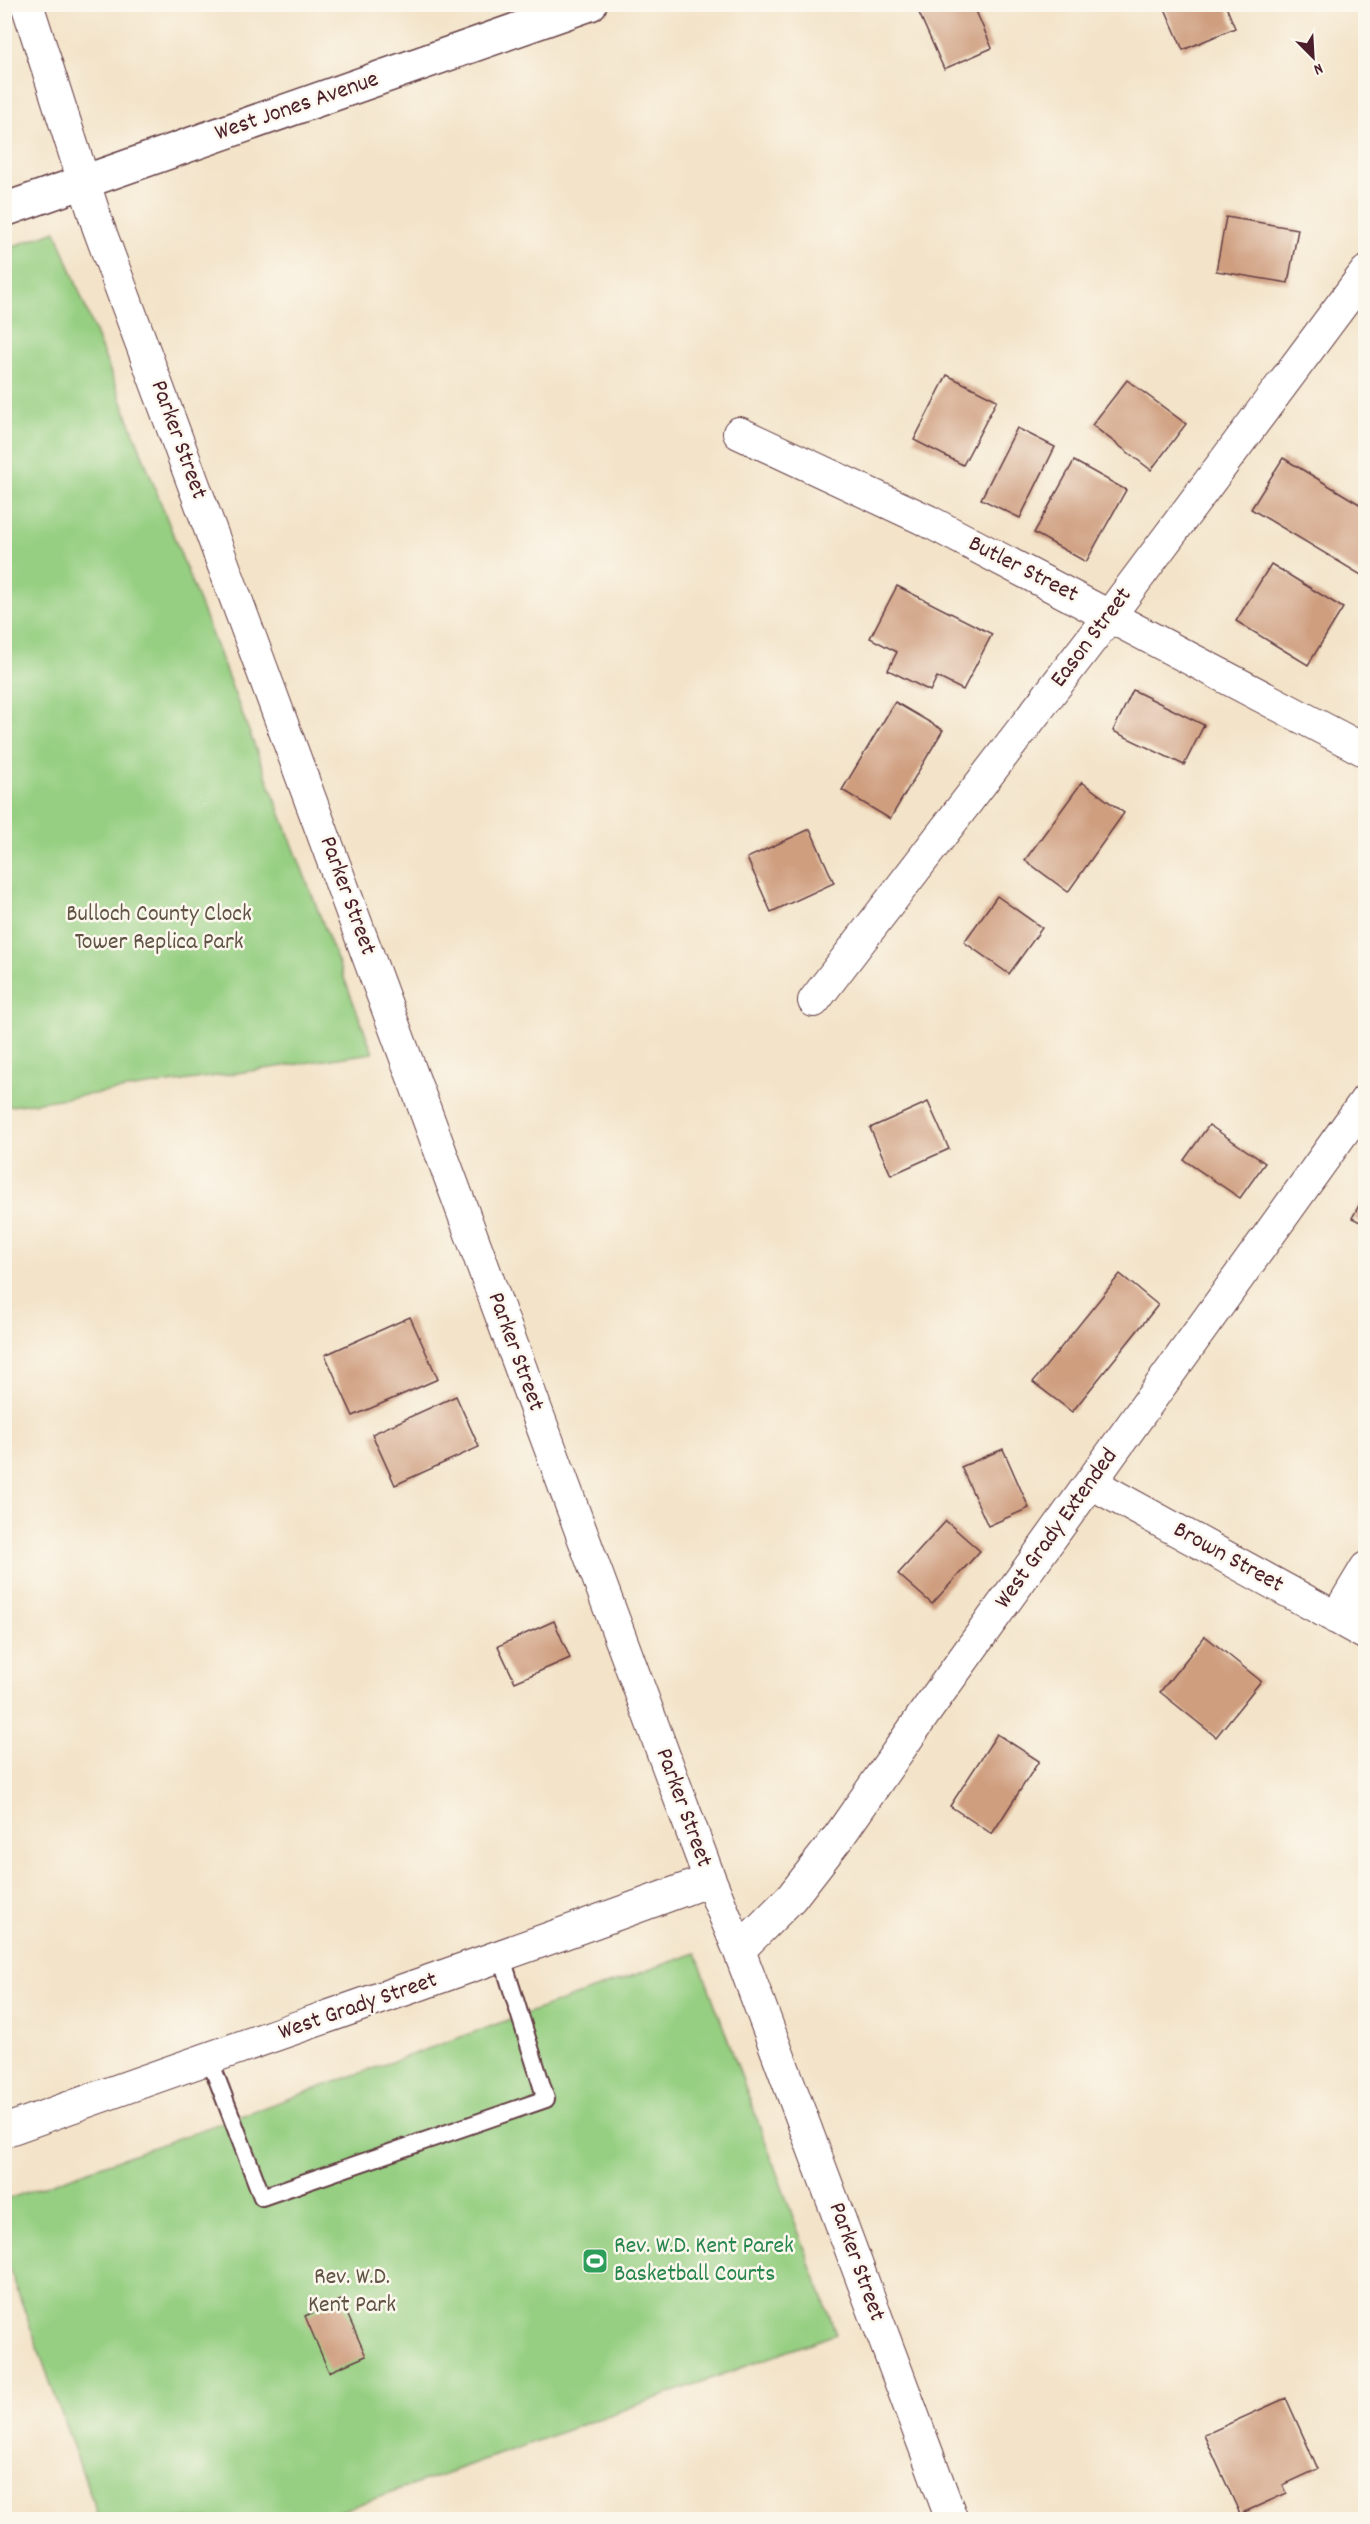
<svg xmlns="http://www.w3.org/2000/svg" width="1370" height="2524" viewBox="0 0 1370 2524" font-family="Dekko,sans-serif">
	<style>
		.green { fill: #96cf82; stroke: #707756; stroke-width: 1.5 }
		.building { fill: #cf9e7f }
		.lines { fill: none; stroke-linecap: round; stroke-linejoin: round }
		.service-casing { stroke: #633c43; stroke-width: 20 }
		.minor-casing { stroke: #633c43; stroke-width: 34 }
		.tertiary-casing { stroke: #633c43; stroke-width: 36 }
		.service { stroke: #fff; stroke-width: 16 }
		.minor { stroke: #fff; stroke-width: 32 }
		.tertiary { stroke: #fff; stroke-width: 33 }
		.labels { text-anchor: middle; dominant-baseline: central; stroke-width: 5; stroke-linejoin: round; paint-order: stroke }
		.street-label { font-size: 24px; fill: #4a1f2b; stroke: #fbf7ec }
		.park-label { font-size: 24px; fill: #615445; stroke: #fbf7ec }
		.leisure-label { font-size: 24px; fill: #27864d; stroke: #fbf7ec; text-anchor: start }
	</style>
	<rect width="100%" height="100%" fill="#fbf7ec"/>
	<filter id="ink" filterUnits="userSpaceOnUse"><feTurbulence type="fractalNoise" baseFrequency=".0167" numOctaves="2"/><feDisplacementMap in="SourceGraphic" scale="12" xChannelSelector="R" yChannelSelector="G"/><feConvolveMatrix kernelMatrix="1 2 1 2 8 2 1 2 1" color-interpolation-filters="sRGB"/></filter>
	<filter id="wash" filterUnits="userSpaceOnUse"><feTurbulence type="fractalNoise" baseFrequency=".008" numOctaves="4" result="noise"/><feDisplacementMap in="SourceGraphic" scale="24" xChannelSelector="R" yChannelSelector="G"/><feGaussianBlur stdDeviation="1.35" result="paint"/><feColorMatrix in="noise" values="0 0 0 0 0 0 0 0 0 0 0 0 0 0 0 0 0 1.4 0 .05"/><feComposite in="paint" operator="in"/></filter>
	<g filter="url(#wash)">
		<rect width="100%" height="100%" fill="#f3e3c8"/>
		<path class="green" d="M 56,231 L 373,1053 L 5,1107 L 5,249 Z
			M 696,1953 L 836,2334 L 318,2519 L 99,2519 L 5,2256 L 5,2200 Z"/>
		<g id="blocks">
			<path class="building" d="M 915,4 L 973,4 L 992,48 L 944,69 Z
				M 1163,4 L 1225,4 L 1235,28 L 1183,50 Z
				M 1226,217 L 1298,229 L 1288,283 L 1216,271 Z
				M 947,375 L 997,400 L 963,465 L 914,440 Z
				M 1127,380 L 1186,424 L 1151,470 L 1092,425 Z
				M 1017,428 L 1055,447 L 1020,518 L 981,499 Z
				M 1283,458 L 1366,508 L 1366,578 L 1251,509 Z
				M 1074,461 L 1126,490 L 1086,562 L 1034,533 Z
				M 1271,564 L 1343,608 L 1308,665 L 1236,621 Z
				M 897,586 L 992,634 L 963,690 L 937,677 L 930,691 L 888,670 L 897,652 L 870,638 Z
				M 1133,690 L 1204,725 L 1184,765 L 1113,731 Z
				M 895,702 L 943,730 L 890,819 L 842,790 Z
				M 1082,782 L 1124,813 L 1068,892 L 1025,860 Z
				M 810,829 L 834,883 L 771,912 L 747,858 Z
				M 997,896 L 1042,928 L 1009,974 L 964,942 Z
				M 928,1102 L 949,1149 L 891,1175 L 870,1128 Z
				M 1209,1125 L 1265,1163 L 1240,1198 L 1184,1160 Z
				M 1366,1193 L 1366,1225 L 1352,1218 Z
				M 1120,1274 L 1158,1305 L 1072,1412 L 1033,1382 Z
				M 410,1317 L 438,1379 L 353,1416 L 325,1355 Z
				M 456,1396 L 479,1447 L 395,1485 L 372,1434 Z
				M 1003,1449 L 1029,1508 L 988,1526 L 961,1467 Z
				M 946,1521 L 980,1551 L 932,1604 L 898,1574 Z
				M 554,1621 L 570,1658 L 515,1682 L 498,1646 Z
				M 1205,1636 L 1261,1681 L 1216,1737 L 1160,1692 Z
				M 997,1734 L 1039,1761 L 992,1834 L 950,1806 Z
				M 341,2300 L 366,2356 L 329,2372 L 305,2316 Z
				M 1286,2398 L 1318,2469 L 1283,2485 L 1287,2493 L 1240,2514 L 1204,2435 Z"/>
		</g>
	</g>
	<g filter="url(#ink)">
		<use href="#blocks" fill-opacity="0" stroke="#633c43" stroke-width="1.5"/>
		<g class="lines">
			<g class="service-casing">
				<path id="service" d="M 209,2058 L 262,2197 L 546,2099 L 502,1958"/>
			</g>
			<g class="minor-casing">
				<path id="minor" d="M 27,4 L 98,226 L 710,1880 L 739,1950 L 952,2520
					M 739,433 L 928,521 L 1366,751
					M 814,1001 L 1110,615 L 1366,272
					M 1091,1483 L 1366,1634
					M 1336,1618 L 1366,1568
					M 739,1950 L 791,1898 L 840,1835 L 924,1714 L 1366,1100
					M 4,2131 C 239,2046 476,1967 710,1880"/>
			</g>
			<g class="tertiary-casing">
				<path id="tertiary" d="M 4,210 L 590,4"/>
			</g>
			<use href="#service" class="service"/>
			<use href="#minor" class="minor"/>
			<use href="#tertiary" class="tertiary"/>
		</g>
	</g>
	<defs>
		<g id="stadium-square" transform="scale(1.35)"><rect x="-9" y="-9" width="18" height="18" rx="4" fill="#2e9e5b" stroke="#fbf7ec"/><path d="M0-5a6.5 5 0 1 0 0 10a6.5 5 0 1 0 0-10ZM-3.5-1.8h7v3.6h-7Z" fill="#fff"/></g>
	</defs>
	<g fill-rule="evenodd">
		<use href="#stadium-square" x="595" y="2261"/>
	</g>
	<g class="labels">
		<g class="street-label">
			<text transform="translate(297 107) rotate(-19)">West Jones Avenue</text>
			<text transform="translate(178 440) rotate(70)">Parker Street</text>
			<text transform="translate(1023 570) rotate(27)">Butler Street</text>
			<text transform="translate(1092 638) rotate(-53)">Eason Street</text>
			<text transform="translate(347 896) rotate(70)">Parker Street</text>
			<text transform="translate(515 1352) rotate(70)">Parker Street</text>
			<text transform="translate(1057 1529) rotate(-54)">West Grady Extended</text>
			<text transform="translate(1228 1558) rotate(29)">Brown Street</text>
			<text transform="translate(683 1808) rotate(70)">Parker Street</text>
			<text transform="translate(358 2007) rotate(-19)">West Grady Street</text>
			<text transform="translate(856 2262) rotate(70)">Parker Street</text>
		</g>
		<g class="park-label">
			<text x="159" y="915">Bulloch County Clock<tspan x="159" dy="28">Tower Replica Park</tspan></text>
			<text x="352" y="2278">Rev. W.D.<tspan x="352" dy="28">Kent Park</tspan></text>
		</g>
		<g class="leisure-label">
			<text x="614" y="2247">Rev. W.D. Kent Parek<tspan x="614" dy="28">Basketball Courts</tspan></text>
		</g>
	</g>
	<rect width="1370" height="2524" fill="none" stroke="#fbf7ec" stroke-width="24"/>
	<g transform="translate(1313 57) rotate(156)" stroke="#fbf7ec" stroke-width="4.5" paint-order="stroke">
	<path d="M0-4.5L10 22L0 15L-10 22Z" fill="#4a1f2b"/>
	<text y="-9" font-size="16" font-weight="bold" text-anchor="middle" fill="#4a1f2b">N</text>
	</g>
</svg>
